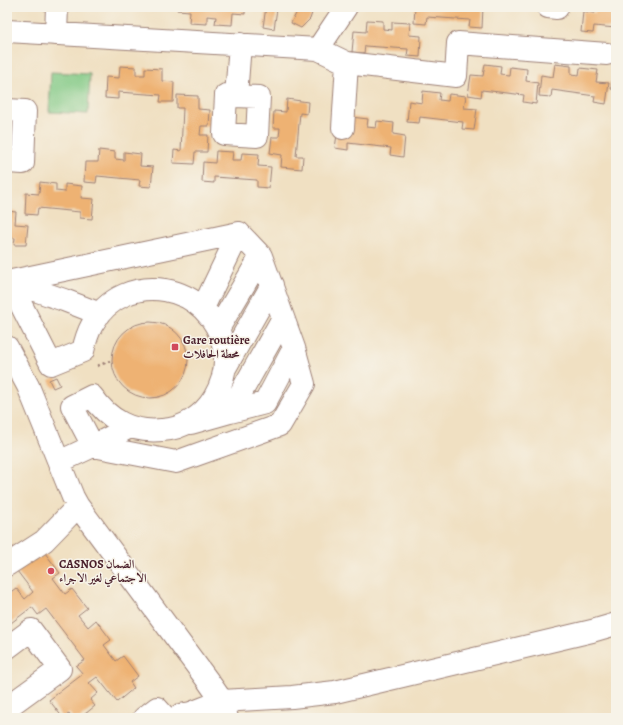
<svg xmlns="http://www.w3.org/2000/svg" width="623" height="725" viewBox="0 0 623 725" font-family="Alegreya,Amiri,serif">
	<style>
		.green { fill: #82c985; stroke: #667458 }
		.building { fill: #eeb273 }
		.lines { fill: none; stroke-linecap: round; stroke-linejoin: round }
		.minor-casing { stroke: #9d8076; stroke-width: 24 }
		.path { stroke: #9d8076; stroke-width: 2.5; stroke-dasharray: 3 3; stroke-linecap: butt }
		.minor { stroke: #fff; stroke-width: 22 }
		.poi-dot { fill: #d1495b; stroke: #f7f3e8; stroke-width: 1.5 }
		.labels { text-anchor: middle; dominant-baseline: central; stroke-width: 3; stroke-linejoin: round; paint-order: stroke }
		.poi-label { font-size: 12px; font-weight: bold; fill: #4a1f2b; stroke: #f7f3e8; text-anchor: start }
	</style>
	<rect width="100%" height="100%" fill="#f7f3e8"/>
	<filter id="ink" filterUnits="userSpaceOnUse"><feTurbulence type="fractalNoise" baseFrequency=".025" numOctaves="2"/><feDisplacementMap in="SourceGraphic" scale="8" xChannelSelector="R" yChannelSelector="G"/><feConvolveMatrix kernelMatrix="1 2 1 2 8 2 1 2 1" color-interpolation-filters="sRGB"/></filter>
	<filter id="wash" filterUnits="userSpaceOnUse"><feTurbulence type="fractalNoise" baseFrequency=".012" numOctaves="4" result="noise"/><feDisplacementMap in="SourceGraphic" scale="16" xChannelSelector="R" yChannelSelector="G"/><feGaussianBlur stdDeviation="0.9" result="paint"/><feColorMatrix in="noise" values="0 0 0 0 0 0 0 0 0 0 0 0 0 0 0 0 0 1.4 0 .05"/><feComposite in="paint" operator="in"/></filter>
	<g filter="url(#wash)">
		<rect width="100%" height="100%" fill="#f0e0c2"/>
		<path class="green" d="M 51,72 L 90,74 L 88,114 L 49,112 Z"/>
		<g id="blocks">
			<path class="building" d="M 178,7 L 245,7 L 245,14 L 233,13 L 232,25 L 215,24 L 216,17 L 207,16 L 207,24 L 189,23 L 190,11 L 177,10 Z
				M 266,7 L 277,9 L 274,29 L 263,27 Z
				M 294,7 L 314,7 L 310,19 L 301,28 L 291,23 L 298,10 Z
				M 415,7 L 483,7 L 482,28 L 469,27 L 470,20 L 427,17 L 426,24 L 414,23 Z
				M 595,7 L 612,7 L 612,9 L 616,10 L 616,28 L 594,26 L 593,33 L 581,32 L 583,11 L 595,13 Z
				M 367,20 L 383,21 L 383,29 L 392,30 L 392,22 L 410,23 L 409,35 L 421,36 L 420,57 L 407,56 L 408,49 L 365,46 L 364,53 L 352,52 L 354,31 L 366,32 Z
				M 485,64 L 501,66 L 500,74 L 509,75 L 510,67 L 527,69 L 526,81 L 538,83 L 536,104 L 523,102 L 524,95 L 482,90 L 481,97 L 468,95 L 471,75 L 483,76 Z
				M 555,64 L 571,66 L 571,74 L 579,75 L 580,68 L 598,70 L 596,82 L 609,83 L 606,104 L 594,102 L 595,96 L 552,90 L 551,97 L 539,96 L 541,75 L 553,77 Z
				M 120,66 L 136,67 L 136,75 L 145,75 L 145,68 L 162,69 L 162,81 L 174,82 L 173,102 L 160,102 L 161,95 L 118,92 L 118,99 L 105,98 L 106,77 L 119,78 Z
				M 614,69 L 616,69 L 616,90 L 611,89 Z
				M 423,91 L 440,93 L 439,100 L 448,101 L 449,94 L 466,96 L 464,108 L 477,109 L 474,130 L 462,129 L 463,122 L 420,117 L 419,123 L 407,122 L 409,101 L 422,103 Z
				M 177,95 L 198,96 L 198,109 L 210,110 L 209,126 L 201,126 L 200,135 L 208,135 L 207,152 L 195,152 L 194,164 L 173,163 L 174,150 L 181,151 L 183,108 L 177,108 Z
				M 287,99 L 308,102 L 307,114 L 300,113 L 296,156 L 303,156 L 302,169 L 281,167 L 282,155 L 270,153 L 272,137 L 279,137 L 280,128 L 273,128 L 274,111 L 286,112 Z
				M 351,117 L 368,119 L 367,127 L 376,128 L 377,121 L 394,123 L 393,134 L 405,136 L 403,157 L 390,155 L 391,148 L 348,143 L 348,150 L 335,148 L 338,128 Z
				M 99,150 L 115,152 L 115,159 L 124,160 L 124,152 L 141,154 L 140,166 L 153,167 L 151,187 L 139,186 L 140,180 L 97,176 L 96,183 L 84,182 L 85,162 L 98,162 Z
				M 216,151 L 233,152 L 232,160 L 241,160 L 242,153 L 259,154 L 258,166 L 271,167 L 269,188 L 257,187 L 257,180 L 214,177 L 214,183 L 202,182 L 203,162 L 215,163 Z
				M 40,182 L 56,184 L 56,191 L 65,192 L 65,184 L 82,186 L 81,198 L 94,199 L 92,219 L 80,218 L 80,212 L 38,208 L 37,215 L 25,214 L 26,193 L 39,194 Z
				M 7,211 L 16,212 L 15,224 L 28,225 L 26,245 L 14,245 L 15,238 L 7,237 Z
				M112 360a38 38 0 1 1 76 0a38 38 0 1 1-76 0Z
				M 56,377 L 60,385 L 53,388 L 49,380 Z
				M 32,553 L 36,560 L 45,553 L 60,573 L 53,578 L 65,594 L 72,589 L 87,608 L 78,615 L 88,627 L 96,620 L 111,640 L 104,645 L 116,661 L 123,656 L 138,676 L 130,682 L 134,688 L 117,702 L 97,677 L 89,683 L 98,693 L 90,700 L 95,706 L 80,718 L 73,718 L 69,713 L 63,718 L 49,700 L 83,674 L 76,666 L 85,660 L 46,609 L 38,615 L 32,607 L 7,626 L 7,593 L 8,594 L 16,588 L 25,599 L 33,592 L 14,567 Z"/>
		</g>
	</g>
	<g filter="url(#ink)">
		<use href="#blocks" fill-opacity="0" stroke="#9d8076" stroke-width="1"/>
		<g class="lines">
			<g class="minor-casing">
				<path id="minor" d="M 548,7 L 557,8 L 557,7
					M 7,31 L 318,49 L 346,7
					M 56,34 L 57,7
					M 318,49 L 347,63 L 456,76 L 458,43 L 607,54
					M 236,96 L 259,97 L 257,136 L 224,134 L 226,95 L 236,96 L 240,44
					M 7,110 L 25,111 L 23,163 L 7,162
					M 343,128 L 347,63
					M 9,281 L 51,364 L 83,351 C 85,342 87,334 92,325 C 124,267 212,282 224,349 C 227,366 223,383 214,398 C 203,416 183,429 162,430 C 131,433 109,420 92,396 L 72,406 L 93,446 L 130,427
					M 7,282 L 239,233 L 261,256 L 294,348 L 304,384 L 280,425 L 176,462 L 93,446 L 59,462
					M 11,282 L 64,300 L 100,314
					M 203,308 L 239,233
					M 218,329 L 261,256
					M 7,347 L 28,386 L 73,497 L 78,506 L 208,681 L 222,701 L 227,718
					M 225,368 L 272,285
					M 230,412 L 265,403 L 294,348
					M 191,423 L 230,412 L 283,318
					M 7,565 L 44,541 L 78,506
					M 7,648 L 31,630 L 60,669 L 9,706
					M 144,718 L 157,708 L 166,718
					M 176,718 L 180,715 L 191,713 L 222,701 L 292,697 L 335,692 L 592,631 L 616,624"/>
			</g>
			<path class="path" d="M 97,366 L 110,361"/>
			<use href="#minor" class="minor"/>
		</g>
	</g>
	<g class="poi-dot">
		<rect x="171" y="343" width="8" height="8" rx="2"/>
		<circle cx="51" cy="571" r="4"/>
	</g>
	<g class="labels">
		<g class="poi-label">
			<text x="183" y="340">Gare routière<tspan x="183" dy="14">محطة الحافلات</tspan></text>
			<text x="59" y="564">CASNOS الضمان<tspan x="59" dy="14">الاجتماعي لغير الاجراء</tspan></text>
		</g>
	</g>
	<rect width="623" height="725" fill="none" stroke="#f7f3e8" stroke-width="24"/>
</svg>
